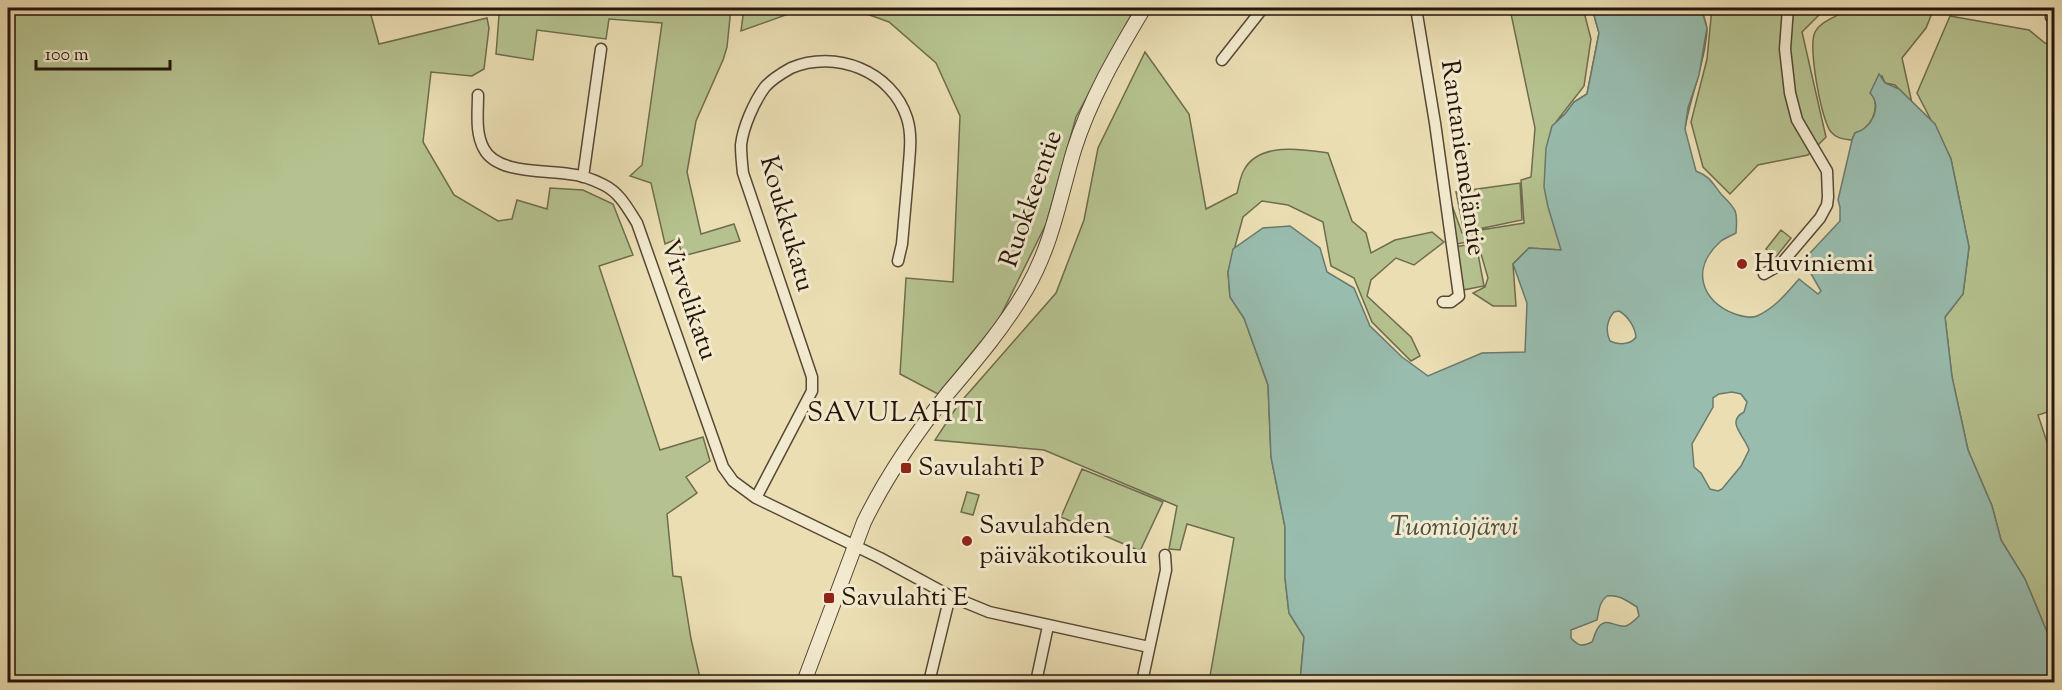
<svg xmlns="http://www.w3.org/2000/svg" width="2062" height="690" viewBox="0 0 2062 690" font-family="'Sorts Mill Goudy',serif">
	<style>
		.green { fill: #b5c28f; stroke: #6e6c4e; stroke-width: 1.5 }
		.water { fill: #98bcae; stroke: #6a796d; stroke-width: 1.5; fill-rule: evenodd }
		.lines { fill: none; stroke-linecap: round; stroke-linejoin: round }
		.minor-casing { stroke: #574736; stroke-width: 13 }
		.tertiary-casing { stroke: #574736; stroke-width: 16 }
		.minor { stroke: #f2eace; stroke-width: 10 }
		.tertiary { stroke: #f2eace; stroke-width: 14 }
		.poi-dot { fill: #8f2418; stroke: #f2eace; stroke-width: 2 }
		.labels { text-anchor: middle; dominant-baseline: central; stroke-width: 6; stroke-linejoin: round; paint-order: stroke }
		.street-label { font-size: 26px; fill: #26150c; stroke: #f2eace }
		.poi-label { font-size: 26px; fill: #26150c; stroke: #f2eace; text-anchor: start }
		.neighbourhood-label { font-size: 27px; letter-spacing: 1.5px; fill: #26150c; stroke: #f2eace }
		.water-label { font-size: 27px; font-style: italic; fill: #4e4f45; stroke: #f2eace }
	</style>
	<rect width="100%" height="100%" fill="#ebdeb3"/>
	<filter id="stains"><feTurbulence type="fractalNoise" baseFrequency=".00333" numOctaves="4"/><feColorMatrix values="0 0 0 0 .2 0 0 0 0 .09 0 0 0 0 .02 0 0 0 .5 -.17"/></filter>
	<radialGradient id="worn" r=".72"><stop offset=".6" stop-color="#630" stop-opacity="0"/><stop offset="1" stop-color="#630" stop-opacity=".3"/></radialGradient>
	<path class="green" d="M 8,8 L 369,8 L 379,44 L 487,18 L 489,28 L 484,69 L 472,76 L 431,72 L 423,142 L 454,195 L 498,221 L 512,219 L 517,200 L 547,209 L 550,188 L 583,190 L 613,204 L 633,255 L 599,266 L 660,450 L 703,437 L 710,461 L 686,477 L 697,493 L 667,514 L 673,576 L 681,577 L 691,639 L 701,682 L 8,682 Z
		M 530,8 L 731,8 L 727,47 L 723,60 L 696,121 L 687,172 L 701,234 L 734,224 L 740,241 L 683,256 L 677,239 L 665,244 L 651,183 L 630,176 L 642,165 L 662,23 L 609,19 L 606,39 L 537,30 L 533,60 L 496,54 L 499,15 Z
		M 744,8 L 805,8 L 741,31 Z
		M 829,8 L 1135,8 L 1076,117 L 1046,224 L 998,321 L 938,394 L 900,374 L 906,278 L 953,282 L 960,116 L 936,63 L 889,22 L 853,9 Z
		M 1508,8 L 1583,8 L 1591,39 L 1584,86 L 1556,122 L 1565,114 L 1574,102 L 1587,94 L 1599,33 L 1592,8 L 1701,8 C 1703,15 1707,23 1707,31 C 1705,64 1690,96 1685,129 L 1562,250 L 1529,248 L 1513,264 L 1516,306 L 1493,306 L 1473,293 L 1485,287 L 1488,278 L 1477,240 L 1457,244 L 1453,237 L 1449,197 L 1462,233 L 1524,223 L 1521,180 L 1531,177 L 1535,128 L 1510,9 Z
		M 1712,8 L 1826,8 L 1802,32 L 1826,137 L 1808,155 L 1758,165 L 1730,194 L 1703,167 L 1691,122 L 1707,59 Z
		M 1848,8 L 1934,8 L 1926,28 L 1902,58 L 1912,103 L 1895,85 L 1885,83 L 1882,76 L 1873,95 C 1880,111 1870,129 1855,133 L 1852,140 C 1844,139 1837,139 1831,132 C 1821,120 1808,47 1815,32 C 1821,20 1839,17 1848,8 Z
		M 1950,16 L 2029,30 L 2045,43 L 2054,44 L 2054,410 L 2038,415 L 2054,463 L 2054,682 L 2050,682 L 2052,644 L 2025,579 L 2001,540 L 1992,506 L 1968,450 L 1952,377 L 1945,317 L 1963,294 L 1969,247 L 1951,159 L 1917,93 Z
		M 1145,52 L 1189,114 L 1206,209 L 1237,193 C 1239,186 1240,177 1244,170 C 1259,142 1302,149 1328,153 L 1352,221 L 1366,233 L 1371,253 L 1395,240 L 1432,232 L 1444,242 L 1414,265 L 1396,258 L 1371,280 L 1367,296 L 1411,337 L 1420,356 L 1411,361 L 1372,322 L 1354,278 L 1331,266 L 1323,222 L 1288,205 L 1262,201 L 1243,217 L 1228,272 L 1230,297 L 1244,318 L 1268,385 L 1271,457 L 1285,527 L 1285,578 L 1289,613 L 1304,637 L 1300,682 L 1209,682 L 1234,538 L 1187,524 L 1180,550 L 1169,549 L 1177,506 L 1044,450 L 935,440 L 958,405 L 1056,293 L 1084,220 L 1098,148 Z
		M 1520,183 L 1522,220 L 1464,232 L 1456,192 Z
		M 1781,230 L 1791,238 L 1775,258 L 1766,249 Z
		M 1476,243 L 1484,286 L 1463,290 L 1455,247 Z
		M 1082,469 L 1163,502 L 1140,551 L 1061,517 Z
		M 967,492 L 979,495 L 973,515 L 961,512 Z"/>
	<path class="water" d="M 1592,8 L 1701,8 L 1707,28 L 1699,75 L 1688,108 L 1685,129 L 1696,171 C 1711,177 1712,183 1721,194 C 1736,209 1738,210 1736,233 C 1731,236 1724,238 1720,242 C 1691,268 1700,301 1735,314 C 1742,316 1750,319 1757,316 C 1775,308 1787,293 1799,279 L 1818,294 L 1821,291 L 1810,272 L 1810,253 L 1840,221 L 1840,207 L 1838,200 L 1852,140 L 1855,133 C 1871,129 1883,107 1870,93 L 1879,74 L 1885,83 L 1899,89 L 1935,124 L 1951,159 L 1969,247 L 1963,294 L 1945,317 L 1952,377 L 1968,450 L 1992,506 L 2001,540 L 2025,579 L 2052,644 L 2050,682 L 1300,682 L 1304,637 L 1289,613 L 1285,578 L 1285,527 L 1271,457 L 1268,385 L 1244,318 L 1230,297 L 1228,272 L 1233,249 L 1263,228 L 1290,226 L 1320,248 L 1327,272 L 1354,288 L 1370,326 L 1402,357 L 1428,376 L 1482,353 L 1525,352 L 1527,303 L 1513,264 L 1529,248 L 1561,250 L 1548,207 L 1544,187 L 1546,148 L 1552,126 L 1565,114 L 1574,102 L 1587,94 L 1599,33 ZM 1619,311 C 1628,316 1635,327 1636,337 C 1631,345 1618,345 1610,341 C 1605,331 1607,320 1614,312 ZM 1732,392 L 1741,394 L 1747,402 L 1744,412 C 1725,422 1745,436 1749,450 L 1741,466 L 1722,489 L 1718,491 L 1710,489 L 1701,473 L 1694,467 L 1692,444 L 1713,407 L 1713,398 L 1719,394 ZM 1607,596 C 1619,594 1627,601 1637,607 L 1639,616 C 1635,620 1631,624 1626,626 C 1616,628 1606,616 1598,628 C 1595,632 1594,638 1592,642 C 1582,647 1578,646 1571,638 L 1571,630 L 1597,620 C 1599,611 1599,602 1607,596 Z"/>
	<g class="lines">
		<g class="minor-casing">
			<path id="minor" d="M 1416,8 L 1435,123 L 1459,296 L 1451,302 L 1443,302
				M 2051,17 L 2054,8
				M 1222,60 L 1263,8
				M 478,95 C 478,113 475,133 484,149 C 497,174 545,170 569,174 C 581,175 594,180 604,185 C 620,193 628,209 637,223 L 723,467 L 733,481 L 756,498 L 880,558 L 950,596 L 989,612 L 1149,647
				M 583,177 L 601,49
				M 1764,274 L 1781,264 L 1820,218 L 1827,205 L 1828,197 L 1827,171 L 1797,120 L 1790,93 L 1785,49 L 1788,8
				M 756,498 L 812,391 L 812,377 L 743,173 C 742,164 741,154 741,145 C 743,127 754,102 765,87 C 772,79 782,73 791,68 C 835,49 892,71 907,118 C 913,137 909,157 908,176 C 906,199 904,222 902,244 L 898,261
				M 929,682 L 950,596
				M 1036,682 L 1048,626
				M 1142,682 L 1166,570 L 1165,555"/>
		</g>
		<g class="tertiary-casing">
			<path id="tertiary" d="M 804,682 L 864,522 C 886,477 916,433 948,393 C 977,359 1005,326 1027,288 C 1052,245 1060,197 1074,150 C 1090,99 1117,53 1144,8"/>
		</g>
		<use href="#minor" class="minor"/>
		<use href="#tertiary" class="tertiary"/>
	</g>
	<g class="poi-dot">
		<circle cx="1742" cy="264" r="6"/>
		<rect x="900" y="462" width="12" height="12" rx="3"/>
		<circle cx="967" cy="541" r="6"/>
		<rect x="823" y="592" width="12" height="12" rx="3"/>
	</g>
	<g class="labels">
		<g class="street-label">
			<text transform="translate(1462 158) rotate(82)">Rantaniemeläntie</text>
			<text transform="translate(1032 199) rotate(-71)">Ruokkeentie</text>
			<text transform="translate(786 224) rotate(74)">Koukkukatu</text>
			<text transform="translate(688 300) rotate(71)">Virvelikatu</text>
		</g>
		<g class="poi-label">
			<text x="1754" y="264">Huviniemi</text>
			<text x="918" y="468">Savulahti P</text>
			<text x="979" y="526">Savulahden<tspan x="979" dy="30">päiväkotikoulu</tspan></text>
			<text x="841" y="598">Savulahti E</text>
		</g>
		<g class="neighbourhood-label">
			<text x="896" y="414">SAVULAHTI</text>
		</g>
		<g class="water-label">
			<text x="1454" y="528">Tuomiojärvi</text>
		</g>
	</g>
	<rect width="2062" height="690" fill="none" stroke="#ebdeb3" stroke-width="30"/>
	<rect x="9" y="9" width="2044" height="672" fill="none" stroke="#26150c" stroke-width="3"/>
	<rect x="15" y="15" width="2032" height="660" fill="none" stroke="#26150c" stroke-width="1.5"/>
	<path d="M36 60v9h134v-9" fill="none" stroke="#26150c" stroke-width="3"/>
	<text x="45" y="60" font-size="18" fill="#26150c" stroke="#f2eace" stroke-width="4.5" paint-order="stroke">100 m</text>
	<rect width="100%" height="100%" filter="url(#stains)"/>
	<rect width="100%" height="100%" fill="url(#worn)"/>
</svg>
